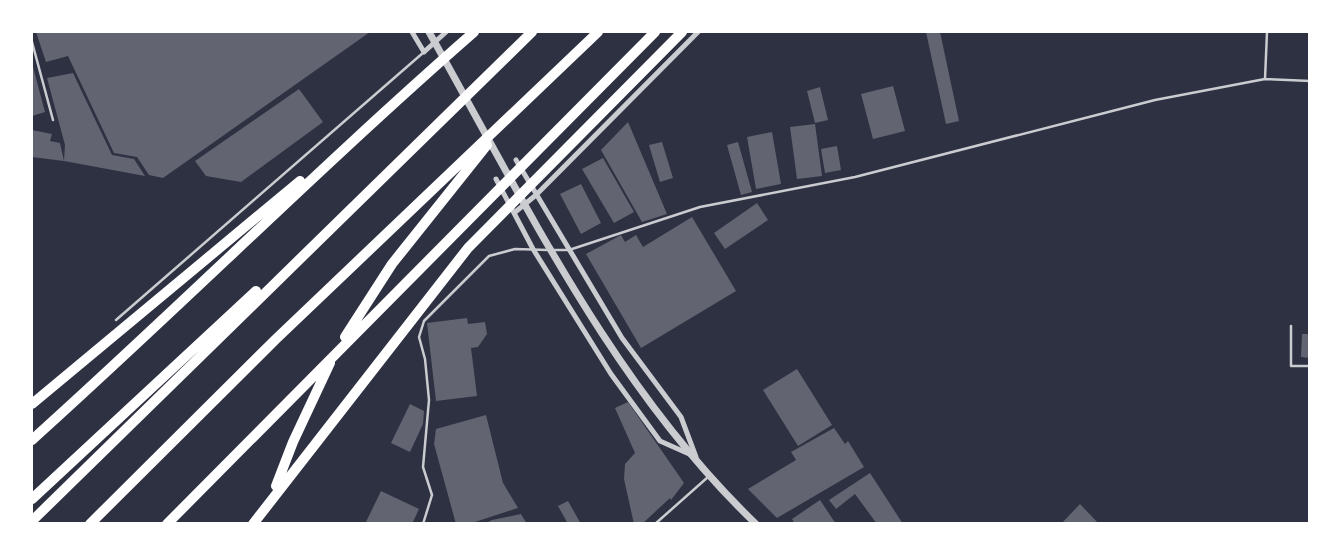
<svg xmlns="http://www.w3.org/2000/svg" width="1341" height="555" viewBox="0 0 1341 555" font-family="Lora,serif">
	<style>
		.building { fill: #626471 }
		.lines { fill: none; stroke-linecap: round; stroke-linejoin: round }
		.service { stroke: #caccd0; stroke-width: 2.5 }
		.minor { stroke: #caccd0; stroke-width: 5 }
		.tertiary { stroke: #caccd0; stroke-width: 7 }
		.motorway { stroke: #fff; stroke-width: 10 }
	</style>
	<rect width="100%" height="100%" fill="#2d3142"/>
	<path class="building" d="M 36,32 L 370,32 L 163,178 L 149,175 L 137,157 L 114,153 L 68,56 L 46,62 Z
		M 926,32 L 940,32 L 959,121 L 946,124 Z
		M 32,63 L 45,112 L 32,116 Z
		M 73,73 L 112,155 L 134,159 L 145,176 L 64,161 L 65,145 L 47,78 Z
		M 893,86 L 905,131 L 873,139 L 861,94 Z
		M 820,87 L 828,120 L 815,123 L 807,91 Z
		M 299,89 L 323,122 L 241,182 L 206,176 L 195,161 Z
		M 628,122 L 667,214 L 642,222 L 601,150 Z
		M 815,124 L 822,176 L 797,179 L 790,127 Z
		M 32,130 L 52,134 L 50,141 L 60,143 L 64,161 L 32,157 Z
		M 772,132 L 781,184 L 756,189 L 747,137 Z
		M 662,142 L 673,178 L 660,182 L 649,145 Z
		M 738,142 L 752,192 L 741,195 L 727,145 Z
		M 837,146 L 841,170 L 825,173 L 821,149 Z
		M 603,158 L 634,212 L 614,223 L 582,169 Z
		M 581,184 L 601,223 L 581,234 L 560,194 Z
		M 757,203 L 768,220 L 725,249 L 714,233 Z
		M 692,217 L 736,291 L 641,348 L 586,254 L 621,235 L 625,242 L 636,235 L 643,247 Z
		M 467,318 L 468,324 L 485,322 L 487,334 L 478,347 L 471,348 L 477,396 L 436,401 L 427,323 Z
		M 1302,334 L 1310,334 L 1310,358 L 1301,357 Z
		M 797,369 L 832,425 L 798,446 L 763,390 Z
		M 628,402 L 684,483 L 671,500 L 670,498 L 642,524 L 634,524 L 624,479 L 625,464 L 635,453 L 615,408 Z
		M 410,404 L 424,411 L 423,424 L 410,452 L 391,443 Z
		M 486,415 L 503,483 L 518,508 L 469,524 L 456,524 L 434,444 L 436,429 Z
		M 834,428 L 845,444 L 848,441 L 864,467 L 777,518 L 748,489 L 796,460 L 791,452 Z
		M 870,473 L 903,524 L 877,524 L 855,494 L 836,509 L 829,500 Z
		M 381,491 L 419,509 L 412,524 L 365,524 Z
		M 820,500 L 836,524 L 795,524 L 792,519 Z
		M 568,501 L 581,524 L 568,524 L 558,506 Z
		M 1080,504 L 1099,524 L 1061,524 Z
		M 521,514 L 527,524 L 484,524 L 492,520 Z"/>
	<g class="lines">
		<path class="service" d="M 32,42 L 53,120
			M 1265,79 L 1267,32
			M 554,250 L 569,250 L 700,207 L 855,177 L 1155,100 L 1265,79 L 1310,81
			M 116,320 L 424,52
			M 1291,326 L 1291,366 L 1310,366
			M 423,524 L 432,495 L 423,467 L 429,400 L 425,359 L 419,337 L 424,321 L 489,256 L 515,249 L 548,250
			M 655,524 L 708,477"/>
		<path class="minor" d="M 412,32 L 424,52 L 446,32
			M 496,179 L 533,249 L 611,374 L 660,441 L 696,457 L 681,417 L 622,338 L 516,160
			M 514,213 L 536,195 L 698,32"/>
		<path class="tertiary" d="M 429,32 C 525,202 613,387 756,524"/>
		<path class="motorway" d="M 345,337 L 392,264 L 487,145
			M 32,404 L 300,181
			M 32,440 C 181,306 323,164 474,32
			M 276,486 L 293,442 L 330,363
			M 32,499 L 256,291
			M 32,521 L 532,32
			M 90,524 L 276,339 L 598,32
			M 167,524 L 655,32
			M 253,524 L 468,248 L 682,32"/>
	</g>
	<rect width="1341" height="555" fill="none" stroke="#ffffff" stroke-width="66"/>
</svg>
